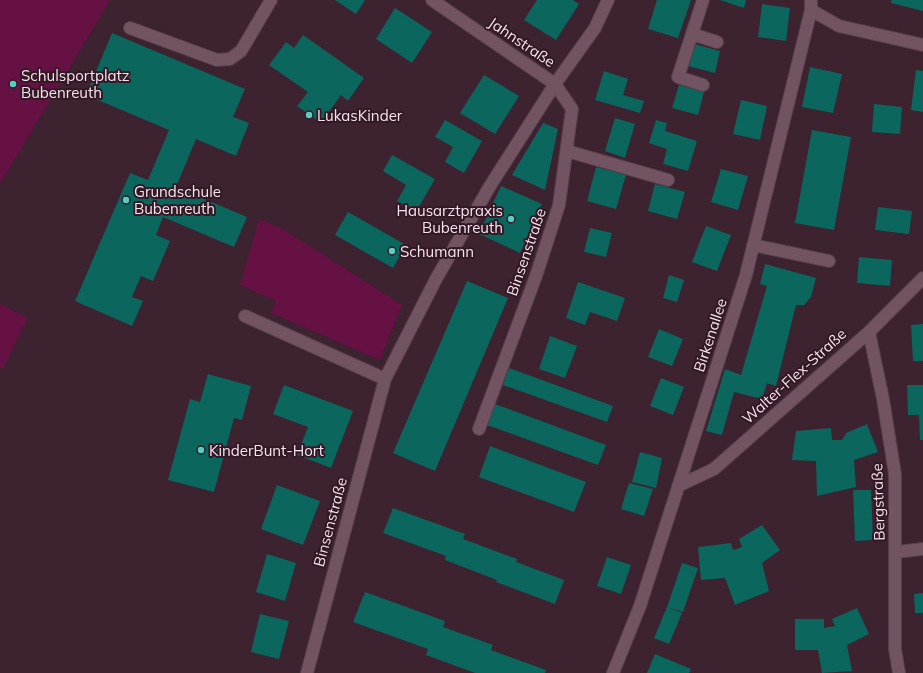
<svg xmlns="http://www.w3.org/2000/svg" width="923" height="673" viewBox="0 0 923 673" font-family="Mulish,sans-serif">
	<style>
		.green { fill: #651144 }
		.building { fill: #0b665e }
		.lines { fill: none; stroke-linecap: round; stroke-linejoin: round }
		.minor-casing { stroke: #563e4b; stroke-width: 14 }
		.minor { stroke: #725362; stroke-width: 12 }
		.poi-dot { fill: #57cec1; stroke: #331826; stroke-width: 1.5 }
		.labels { text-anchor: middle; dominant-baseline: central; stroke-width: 4; stroke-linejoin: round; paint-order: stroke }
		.street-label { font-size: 15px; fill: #f6e3ec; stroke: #331826 }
		.poi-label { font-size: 15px; fill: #f6e3ec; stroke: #331826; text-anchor: start }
	</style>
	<rect width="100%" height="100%" fill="#3d2230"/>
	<path class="green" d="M 0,0 L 110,0 L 0,184 Z
		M 259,219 L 283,229 L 402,305 L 380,360 L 271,313 L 276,301 L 240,285 Z
		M 0,304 L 28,318 L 3,369 L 0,367 Z"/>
	<path class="building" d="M 335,0 L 365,0 L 356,14 Z
		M 537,0 L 573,0 L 579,4 L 556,40 L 524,20 Z
		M 657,0 L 691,0 L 678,38 L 648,29 Z
		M 720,0 L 746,0 L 744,8 Z
		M 892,0 L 923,0 L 923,11 L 891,3 Z
		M 762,4 L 790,8 L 786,41 L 758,37 Z
		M 395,8 L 432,32 L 412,63 L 376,39 Z
		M 112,33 L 245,89 L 233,117 L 249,123 L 236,156 L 196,139 L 176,187 L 247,217 L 234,247 L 163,217 L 156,235 L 170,241 L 153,281 L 141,276 L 132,297 L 143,301 L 132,326 L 75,301 L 130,173 L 148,180 L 169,130 L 86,95 Z
		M 303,35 L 364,78 L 348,101 L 341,95 L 321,123 L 297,106 L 308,92 L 269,65 L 286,42 L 294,48 Z
		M 694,44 L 720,51 L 715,73 L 688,66 Z
		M 810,67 L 842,74 L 833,113 L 802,107 Z
		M 916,70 L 923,71 L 923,112 L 911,110 Z
		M 604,71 L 628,79 L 623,95 L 644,101 L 640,113 L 595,100 Z
		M 484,75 L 519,96 L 495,134 L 460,113 Z
		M 679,85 L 704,92 L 698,115 L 672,108 Z
		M 741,100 L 767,106 L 760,140 L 733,134 Z
		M 874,104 L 902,107 L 900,134 L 872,132 Z
		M 615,118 L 635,124 L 625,158 L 605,151 Z
		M 445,120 L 482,141 L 464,173 L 445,162 L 453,147 L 435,137 Z
		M 656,120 L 667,123 L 665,131 L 697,141 L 688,171 L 663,164 L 667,149 L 649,143 Z
		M 543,123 L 558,129 L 545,190 L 512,175 Z
		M 812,130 L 851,137 L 834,230 L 795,223 Z
		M 392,155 L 435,179 L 416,212 L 397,201 L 406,185 L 383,171 Z
		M 596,167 L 626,175 L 616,209 L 587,201 Z
		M 721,169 L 748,176 L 738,210 L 711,202 Z
		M 655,184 L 685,192 L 677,219 L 648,211 Z
		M 501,186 L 542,204 L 520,253 L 479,234 Z
		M 878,207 L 912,211 L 909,234 L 875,230 Z
		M 348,212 L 406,245 L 393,268 L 335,235 Z
		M 706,226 L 731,235 L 717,271 L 692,262 Z
		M 590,228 L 612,233 L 606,257 L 584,252 Z
		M 859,257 L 892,260 L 890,286 L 857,283 Z
		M 765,264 L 816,278 L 811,297 L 804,305 L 796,305 L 776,386 L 767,383 L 762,399 L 734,392 L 722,435 L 706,431 L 725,369 L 741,375 L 767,286 L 760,284 Z
		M 669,275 L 684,280 L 677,302 L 663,298 Z
		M 467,281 L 508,298 L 435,471 L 393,453 Z
		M 578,282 L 625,298 L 617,321 L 590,312 L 585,325 L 566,318 Z
		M 923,324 L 923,361 L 913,361 L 911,325 Z
		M 659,329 L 683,339 L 672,366 L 648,357 Z
		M 550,336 L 577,346 L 565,378 L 539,369 Z
		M 509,368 L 613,406 L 607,422 L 503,385 Z
		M 208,374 L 251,386 L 242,420 L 234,418 L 214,492 L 168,480 L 190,399 L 200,402 Z
		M 661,378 L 684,387 L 673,415 L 650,406 Z
		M 284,385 L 353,411 L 331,468 L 297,455 L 308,427 L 273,414 Z
		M 907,385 L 923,385 L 923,440 L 920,440 L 919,415 L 908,415 Z
		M 495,404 L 606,445 L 598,465 L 487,425 Z
		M 867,424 L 878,452 L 854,460 L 856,487 L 817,496 L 816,461 L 792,460 L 796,431 L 831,428 L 832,440 L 842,440 L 846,433 Z
		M 490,446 L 586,482 L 574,512 L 479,477 Z
		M 640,452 L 662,458 L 656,488 L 632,482 Z
		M 629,483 L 653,489 L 644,516 L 621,509 Z
		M 277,485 L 320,501 L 303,545 L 261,529 Z
		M 853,490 L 871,490 L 873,540 L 855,541 Z
		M 393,508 L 465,534 L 463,539 L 517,559 L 516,562 L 564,580 L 555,604 L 496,582 L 497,580 L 445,560 L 446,556 L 383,533 Z
		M 762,525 L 780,550 L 762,563 L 769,591 L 735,605 L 725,578 L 701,580 L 698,547 L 731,543 L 733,550 L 742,547 L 739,539 Z
		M 267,554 L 296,563 L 285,601 L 256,592 Z
		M 607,557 L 631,565 L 621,594 L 597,586 Z
		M 682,563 L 698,568 L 683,612 L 667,607 Z
		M 365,592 L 445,621 L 443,627 L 493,645 L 491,650 L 546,670 L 545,673 L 475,673 L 426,655 L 428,649 L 353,622 Z
		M 923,593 L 923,613 L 915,613 L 914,594 Z
		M 667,607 L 682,613 L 669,644 L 654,638 Z
		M 857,608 L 869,634 L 847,645 L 852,671 L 822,673 L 818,650 L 795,650 L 795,619 L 824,619 L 824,628 L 835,626 L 832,619 Z
		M 260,614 L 289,621 L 279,659 L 251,652 Z
		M 655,654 L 691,669 L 689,673 L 647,673 Z"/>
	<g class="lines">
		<g class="minor-casing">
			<path id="minor" d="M 432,0 L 555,84 L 572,109 L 559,205 L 536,276 L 479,429
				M 811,10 L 839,26 L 923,45
				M 130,28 L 217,60 L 230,59 L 241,51 L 271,0
				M 692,34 L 717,42
				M 703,85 L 678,77 L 703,0
				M 567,151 L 668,180
				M 753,245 L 829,261
				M 245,316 L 385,379
				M 869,332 L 883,399 L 895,474 L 895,649 L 899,673
				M 678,486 L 714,469 L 869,332 L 923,278
				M 896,552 L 923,549
				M 307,673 L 385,379 L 436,279 L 490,186 L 555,84 L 595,28 L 608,0
				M 613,673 L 640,606 L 746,275 L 811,10 L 811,0"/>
		</g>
		<use href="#minor" class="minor"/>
	</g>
	<g class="poi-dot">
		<circle cx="13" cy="84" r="4"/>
		<circle cx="309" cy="115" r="4"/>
		<circle cx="126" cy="200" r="4"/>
		<circle cx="511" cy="219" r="4"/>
		<circle cx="392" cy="251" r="4"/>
		<circle cx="201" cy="450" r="4"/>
	</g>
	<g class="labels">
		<g class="street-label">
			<text transform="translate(522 42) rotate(34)">Jahnstraße</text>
			<text transform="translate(526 252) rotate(-71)">Binsenstraße</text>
			<text transform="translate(710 335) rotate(-72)">Birkenallee</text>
			<text transform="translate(794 376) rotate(-42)">Walter-Flex-Straße</text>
			<text transform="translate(878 502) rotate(-92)">Bergstraße</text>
			<text transform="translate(330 522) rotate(-75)">Binsenstraße</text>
		</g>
		<g class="poi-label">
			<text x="21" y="75">Schulsportplatz<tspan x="21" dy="17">Bubenreuth</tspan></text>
			<text x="317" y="115">LukasKinder</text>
			<text x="134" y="191">Grundschule<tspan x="134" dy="17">Bubenreuth</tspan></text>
			<text x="503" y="210" text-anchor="end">Hausarztpraxis<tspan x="503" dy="17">Bubenreuth</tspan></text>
			<text x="400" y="251">Schumann</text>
			<text x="209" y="450">KinderBunt-Hort</text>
		</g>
	</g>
</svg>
